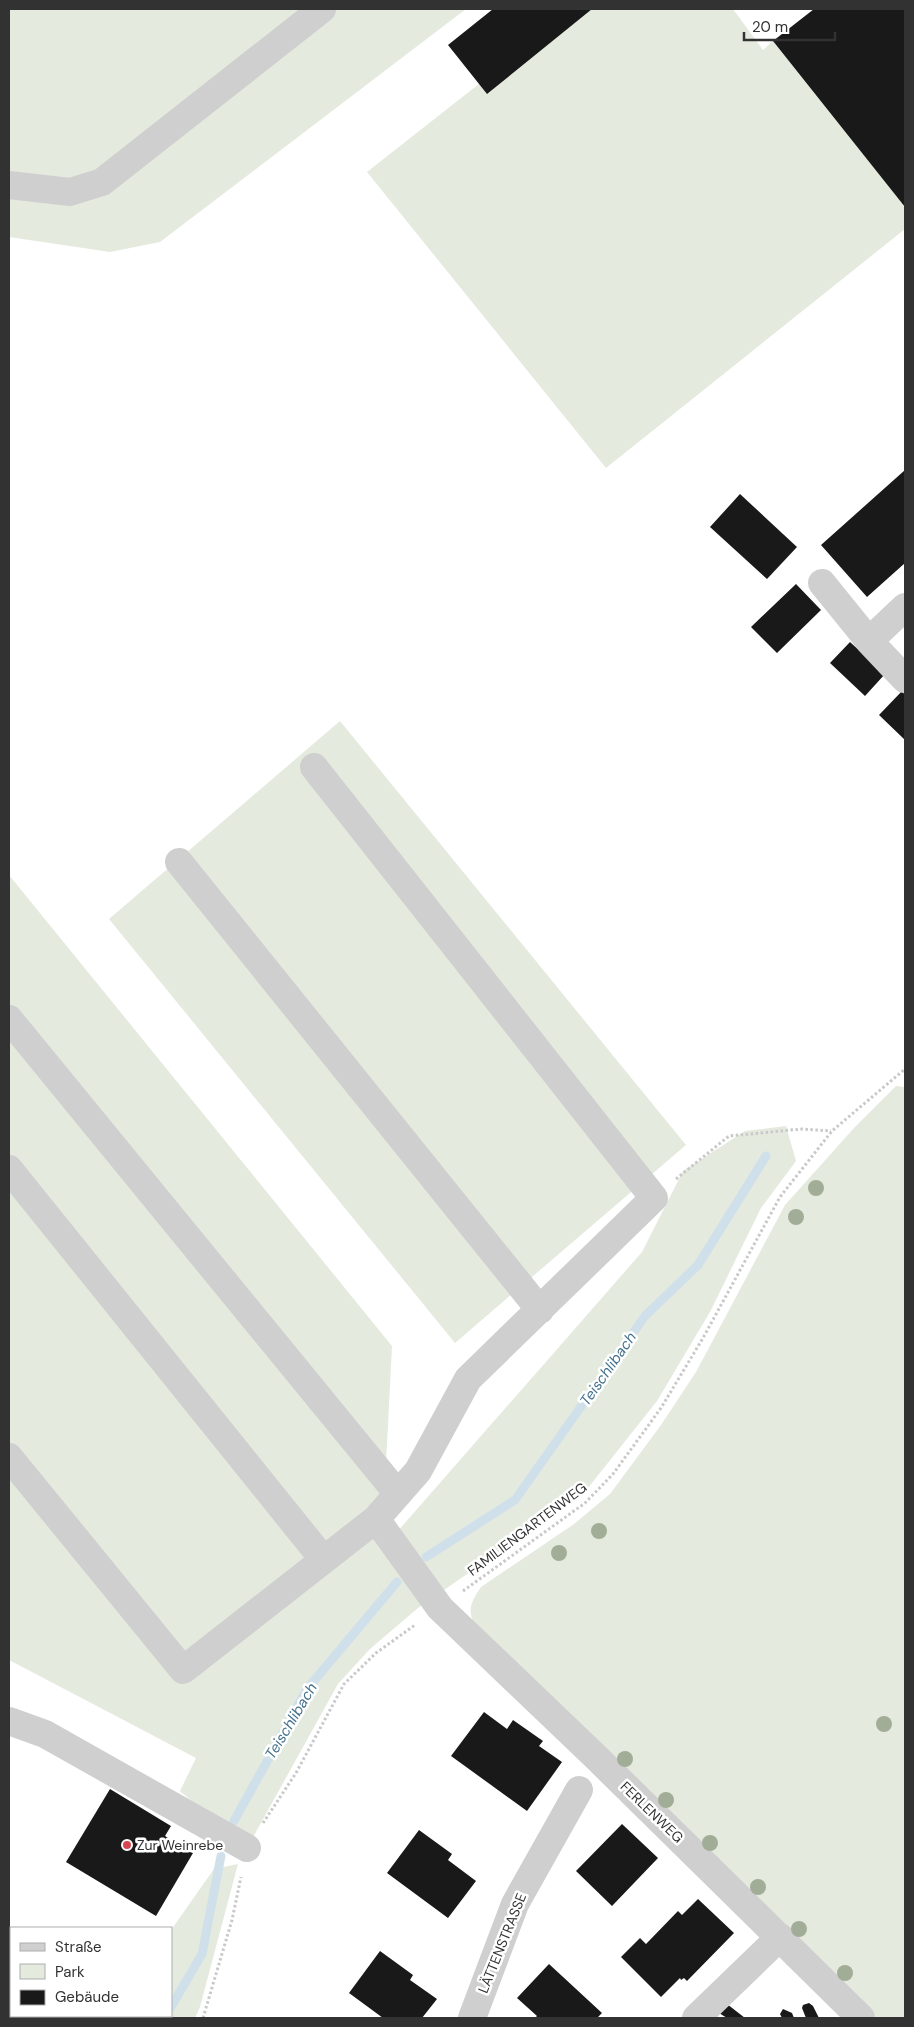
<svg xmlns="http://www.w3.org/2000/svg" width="914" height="2027" viewBox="0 0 914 2027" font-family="'DM Sans',sans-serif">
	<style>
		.green { fill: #e5eade }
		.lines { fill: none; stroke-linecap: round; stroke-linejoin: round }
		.stream { stroke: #d0e0eb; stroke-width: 9 }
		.building { fill: #191919 }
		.path { stroke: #c9c9c9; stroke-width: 3; stroke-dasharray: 2.5 2.5; stroke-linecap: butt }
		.minor { stroke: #cfcfcf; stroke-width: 28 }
		.tree { fill: #a2ad97 }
		.poi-dot { fill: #d74551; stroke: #fff; stroke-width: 2 }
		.labels { text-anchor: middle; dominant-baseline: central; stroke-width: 5; stroke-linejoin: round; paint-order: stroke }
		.street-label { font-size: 14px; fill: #323232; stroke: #fff }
		.poi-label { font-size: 14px; fill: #323232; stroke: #fff; text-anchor: start }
		.water-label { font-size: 15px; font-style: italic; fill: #45728e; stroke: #fff }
	</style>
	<rect width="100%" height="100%" fill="#fff"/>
	<path class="green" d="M 9,9 L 466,9 L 160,242 L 110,252 L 9,237 Z
		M 574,9 L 733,9 L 763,50 L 773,41 L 905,207 L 905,229 L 606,468 L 367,172 Z
		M 340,721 L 686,1145 L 455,1343 L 109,919 Z
		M 9,875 L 392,1346 L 385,1483 L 390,1540 L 642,1252 L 683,1171 L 745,1131 L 786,1126 L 796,1161 L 761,1208 L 710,1312 L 657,1401 L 584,1493 L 418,1608 L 370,1649 L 338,1684 L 247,1848 L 180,1791 L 196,1758 L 9,1660 Z
		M 896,1086 L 905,1087 L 905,2018 L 870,2018 L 477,1632 C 468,1611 468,1606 481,1587 L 574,1524 L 610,1494 L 661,1425 L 696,1372 L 785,1205 L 854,1128 Z
		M 238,1864 L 200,2007 L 195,2018 L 104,2018 L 106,2016 L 171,2016 L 171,1930 L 214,1869 Z"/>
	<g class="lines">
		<path class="stream" d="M 426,1557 L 515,1500 L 645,1316 L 698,1265 L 766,1156
			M 234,1821 L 307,1689 L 397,1582
			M 171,2007 L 202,1954 L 221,1856
			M 164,2018 L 166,2016"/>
	</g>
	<path class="building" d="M 493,9 L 592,9 L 487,94 L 448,45 Z
		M 814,9 L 905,9 L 905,207 L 773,41 Z
		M 905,470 L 905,563 L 867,597 L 821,545 Z
		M 740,494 L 797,547 L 767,579 L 710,527 Z
		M 796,584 L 821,610 L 777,653 L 751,627 Z
		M 850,642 L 885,674 L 865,696 L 830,663 Z
		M 902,691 L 905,695 L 905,740 L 879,715 Z
		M 484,1712 L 507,1729 L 513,1720 L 543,1741 L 539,1746 L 562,1762 L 527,1811 L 451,1756 Z
		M 110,1789 L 171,1826 L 165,1836 L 193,1853 L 156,1916 L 66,1862 Z
		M 622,1824 L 658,1858 L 612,1906 L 576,1871 Z
		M 419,1830 L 452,1854 L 448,1860 L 476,1881 L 448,1918 L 387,1873 Z
		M 698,1899 L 734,1933 L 687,1981 L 684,1978 L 681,1980 L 680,1978 L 661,1997 L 621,1957 L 640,1938 L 646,1944 L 678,1911 L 682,1915 Z
		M 380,1951 L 413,1975 L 410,1980 L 437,1999 L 422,2018 L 383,2018 L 349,1993 Z
		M 549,1964 L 602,2013 L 597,2018 L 535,2018 L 537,2016 L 517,1998 Z
		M 809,2003 L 813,2006 L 819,2018 L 806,2018 L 802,2008 L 803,2005 Z
		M 727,2004 L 745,2018 L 727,2018 L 719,2013 Z
		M 783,2009 L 792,2013 L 794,2018 L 782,2018 L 780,2014 Z"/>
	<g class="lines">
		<path class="path" d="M 676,1179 L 729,1136 L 802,1129 L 831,1131
			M 463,1591 L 585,1503 L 613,1474 L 661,1408 L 703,1338 L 780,1197 L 832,1131 L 905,1069
			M 263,1823 L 296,1773 L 344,1684 L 376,1653 L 415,1625
			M 203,2018 L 232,1920 L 241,1877"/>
		<path class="minor" d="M 9,185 L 70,192 L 102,182 L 322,9
			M 822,583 L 869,641 L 905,679
			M 869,641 L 905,607
			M 179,862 L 540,1310
			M 9,1019 L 398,1494
			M 9,1169 L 323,1559
			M 9,1457 L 183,1670 L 376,1519 L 418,1471 L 468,1379 L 654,1198 L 314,767
			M 376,1519 L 440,1608 L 598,1759 L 861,2018
			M 9,1721 L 45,1734 L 247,1848
			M 472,2018 L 515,1904 L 579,1790
			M 696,2018 L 780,1937"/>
	</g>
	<g class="tree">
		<circle cx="816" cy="1188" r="8"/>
		<circle cx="796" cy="1217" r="8"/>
		<circle cx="599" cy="1531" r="8"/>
		<circle cx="559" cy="1553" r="8"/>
		<circle cx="884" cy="1724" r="8"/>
		<circle cx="625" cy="1759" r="8"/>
		<circle cx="666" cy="1800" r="8"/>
		<circle cx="710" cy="1843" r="8"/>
		<circle cx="758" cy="1887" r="8"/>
		<circle cx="799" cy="1929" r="8"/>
		<circle cx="845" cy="1973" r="8"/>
	</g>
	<circle class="poi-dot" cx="127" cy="1845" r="5"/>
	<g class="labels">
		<g class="street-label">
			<text transform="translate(527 1529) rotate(-37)">FAMILIENGARTENWEG</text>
			<text transform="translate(652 1812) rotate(44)">FERLENWEG</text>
			<text transform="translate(502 1943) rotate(-68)">LÄTTENSTRASSE</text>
		</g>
		<g class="poi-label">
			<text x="137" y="1845">Zur Weinrebe</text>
		</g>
		<g class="water-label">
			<text transform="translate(608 1369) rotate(-55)">Teischlibach</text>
			<text transform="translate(291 1721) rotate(-59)">Teischlibach</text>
		</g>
	</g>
	<rect width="914" height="2027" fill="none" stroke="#323232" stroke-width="20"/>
	<rect x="10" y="1927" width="162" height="90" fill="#ffffff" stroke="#adadad"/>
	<rect x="20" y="1943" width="25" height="8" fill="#cfcfcf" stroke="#adadad"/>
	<text x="55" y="1952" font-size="15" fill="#323232">Straße</text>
	<rect x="20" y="1964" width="25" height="15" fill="#e5eade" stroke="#adadad"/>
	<text x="55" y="1977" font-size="15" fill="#323232">Park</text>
	<rect x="20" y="1990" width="25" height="15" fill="#191919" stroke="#adadad"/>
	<text x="55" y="2002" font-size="15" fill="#323232">Gebäude</text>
	<path d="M744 32v8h91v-8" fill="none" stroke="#323232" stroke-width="2.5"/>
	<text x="752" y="32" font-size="15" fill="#323232" stroke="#ffffff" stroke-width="4" paint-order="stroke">20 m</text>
</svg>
